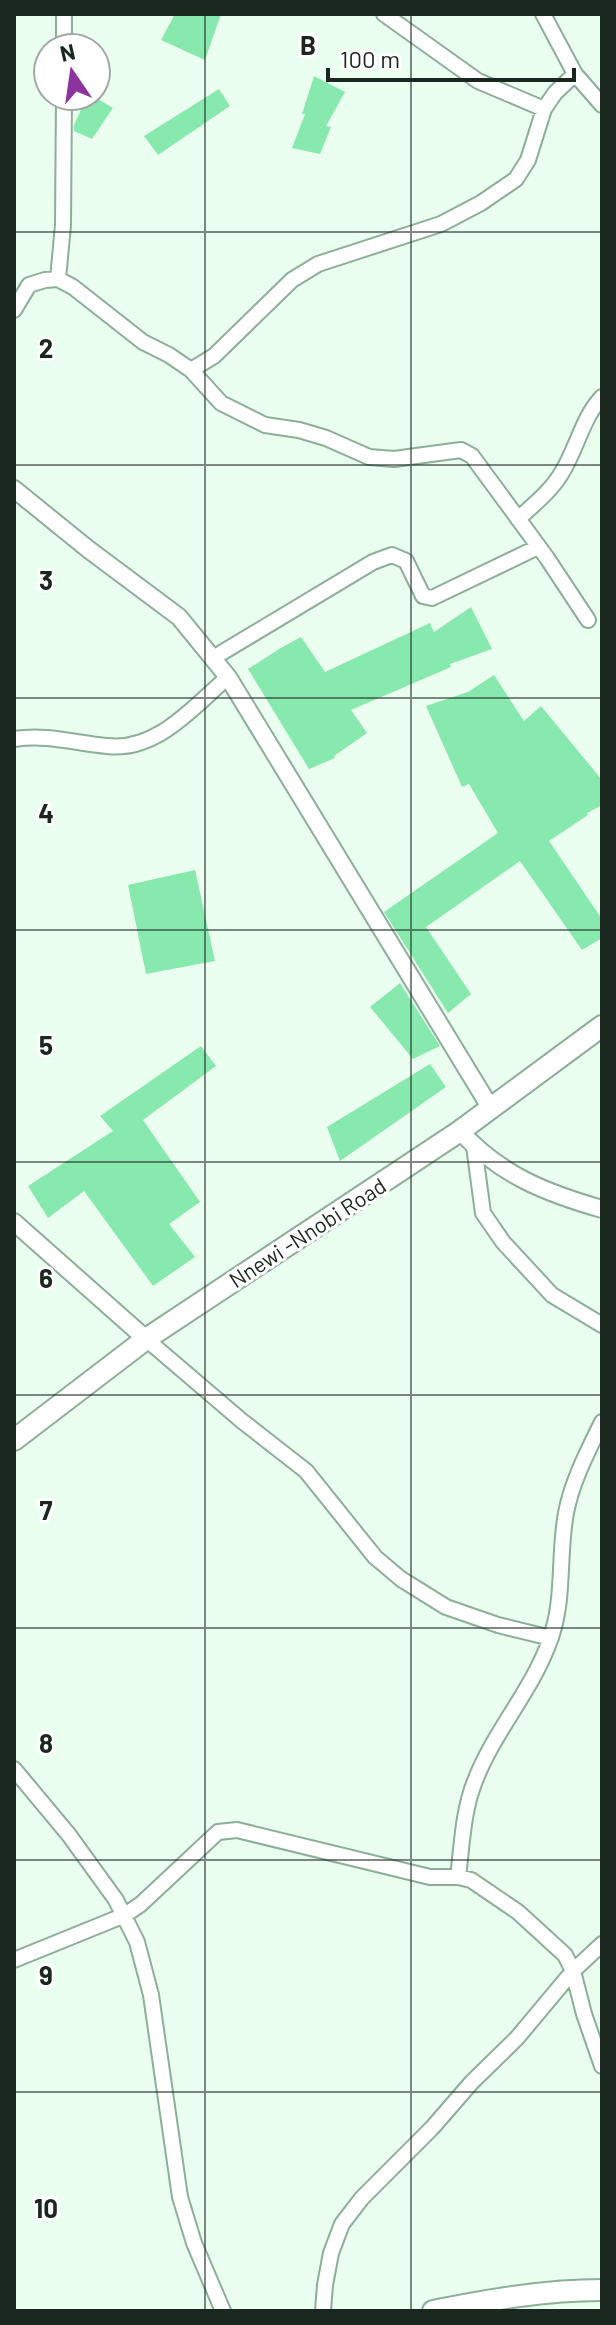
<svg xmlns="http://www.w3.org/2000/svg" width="616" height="2325" viewBox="0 0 616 2325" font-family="Barlow,sans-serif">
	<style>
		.building { fill: #88e9ae }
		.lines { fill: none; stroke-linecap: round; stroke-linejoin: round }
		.minor-casing { stroke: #8dae98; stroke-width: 18 }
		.tertiary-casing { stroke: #8dae98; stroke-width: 20 }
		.secondary-casing { stroke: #8dae98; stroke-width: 24 }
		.minor { stroke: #fff; stroke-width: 14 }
		.tertiary { stroke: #fff; stroke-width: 16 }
		.secondary { stroke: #fff; stroke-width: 20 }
		.grid { fill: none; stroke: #1a271e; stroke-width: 2; stroke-opacity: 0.55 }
		.labels { text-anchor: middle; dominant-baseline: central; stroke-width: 6; stroke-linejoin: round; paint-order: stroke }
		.street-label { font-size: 22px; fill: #1a271e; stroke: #fff }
		.grid-label { font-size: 26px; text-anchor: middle; font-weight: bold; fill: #1a271e; stroke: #fff; stroke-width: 6; stroke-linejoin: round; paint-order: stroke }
	</style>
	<rect width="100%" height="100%" fill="#eafff0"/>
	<path class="building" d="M 175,14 L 221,14 L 205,60 L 161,40 Z
		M 314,76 L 345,92 L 326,126 L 331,127 L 320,154 L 292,148 L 305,114 L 302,114 Z
		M 219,89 L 230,106 L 158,155 L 144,136 Z
		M 87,96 L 93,96 L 113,108 L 92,139 L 74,131 L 74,125 Z
		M 471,607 L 492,649 L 450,664 L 451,667 L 351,710 L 367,733 L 334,756 L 335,758 L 309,769 L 248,669 L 279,649 L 301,637 L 325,672 L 430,623 L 434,632 Z
		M 494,675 L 524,721 L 541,706 L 602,780 L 602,805 L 587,813 L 588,815 L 549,841 L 602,919 L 602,938 L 582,950 L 520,861 L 426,927 L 471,994 L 448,1013 L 384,912 L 498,833 L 469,784 L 462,787 L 426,706 L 468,692 Z
		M 195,870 L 215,961 L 146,974 L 128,885 Z
		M 400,983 L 440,1046 L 413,1059 L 370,1007 Z
		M 201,1046 L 216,1066 L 143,1120 L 200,1202 L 169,1224 L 195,1257 L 153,1286 L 84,1191 L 48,1218 L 28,1186 L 113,1131 L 100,1116 Z
		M 430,1064 L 446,1087 L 340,1161 L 327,1127 Z"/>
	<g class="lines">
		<g class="minor-casing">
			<path id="minor" d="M 384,14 L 478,81 L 544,109
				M 543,14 L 575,74 L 602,105
				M 64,48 L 64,14
				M 58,279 L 63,225 L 64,96
				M 14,310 L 29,285 L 45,280 L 58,279 L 73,287 L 143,342 L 169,355 L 191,370 L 221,403 L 265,425 L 299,430 L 326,438 L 369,457 L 394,459 L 461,450 L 472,456 L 547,558 L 588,620
				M 191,370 L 214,356 L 292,280 L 318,264 L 441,224 L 481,203 L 516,179 L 528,160 L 544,109 L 555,93 L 575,74
				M 518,519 C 533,505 550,492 561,474 C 577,449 582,418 602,397
				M 213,658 L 373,562 L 392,555 L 406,561 L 423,596 L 432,598 L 538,547
				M 14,739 C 47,734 75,743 107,746 C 157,752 194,706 228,677
				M 474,1146 L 483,1213 L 503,1242 L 552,1295 L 602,1325
				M 146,1339 L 242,1421 L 306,1471 L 375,1557 L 401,1579 L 446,1607 L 498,1625 L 551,1638
				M 14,1769 L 69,1835 L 116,1900 L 137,1942 L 151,1995 L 180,2197 L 194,2243 L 223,2311
				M 458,1877 C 462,1845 463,1810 475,1781 C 494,1731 532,1691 550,1640 C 565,1600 558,1555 566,1513 C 572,1481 588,1451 602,1422
				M 14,1960 L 125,1915 L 141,1904 L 218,1832 L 237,1830 L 430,1877 L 458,1877 L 471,1880 L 518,1912 L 565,1955 L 573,1971 L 584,2014 L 602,2066
				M 323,2311 L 325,2285 L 331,2253 L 342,2224 L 362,2198 L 432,2128 L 472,2082 L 517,2038 L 573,1971 L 602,1944"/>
		</g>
		<g class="tertiary-casing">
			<path id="tertiary" d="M 14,489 L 88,549 L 179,617 L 228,677 L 490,1107
				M 460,1131 C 500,1175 546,1193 602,1209
				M 14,1222 L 146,1339"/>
		</g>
		<g class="secondary-casing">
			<path id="secondary" d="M 14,1440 L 146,1339 L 460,1131 L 602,1026
				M 433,2311 C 489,2300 545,2290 602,2290"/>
		</g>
		<use href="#minor" class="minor"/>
		<use href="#tertiary" class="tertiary"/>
		<use href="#secondary" class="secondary"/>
	</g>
	<path class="grid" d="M 205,14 L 205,2311M 411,14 L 411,2311M 14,232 L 602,232M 14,465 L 602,465M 14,698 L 602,698M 14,930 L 602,930M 14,1162 L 602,1162M 14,1395 L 602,1395M 14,1628 L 602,1628M 14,1860 L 602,1860M 14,2092 L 602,2092"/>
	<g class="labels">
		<g class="street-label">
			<text transform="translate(307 1232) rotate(-33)">Nnewi -Nnobi Road</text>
		</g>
	</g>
	<g class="grid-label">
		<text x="308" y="55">B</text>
		<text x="46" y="358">2</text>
		<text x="46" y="590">3</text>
		<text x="46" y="823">4</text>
		<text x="46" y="1055">5</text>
		<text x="46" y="1288">6</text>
		<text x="46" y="1520">7</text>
		<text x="46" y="1753">8</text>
		<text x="46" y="1985">9</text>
		<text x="46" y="2218">10</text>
	</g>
	<rect width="616" height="2325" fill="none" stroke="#1a271e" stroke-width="32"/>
	<g transform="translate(72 72) rotate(347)"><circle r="38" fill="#ffffff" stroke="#a3a9a5" stroke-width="2"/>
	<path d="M0-6L14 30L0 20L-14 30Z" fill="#8d339e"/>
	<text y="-12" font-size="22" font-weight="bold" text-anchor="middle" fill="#1a271e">N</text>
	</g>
	<path d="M328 68v12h246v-12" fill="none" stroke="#1a271e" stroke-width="4"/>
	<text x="340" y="68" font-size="24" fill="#1a271e" stroke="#ffffff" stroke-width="6" paint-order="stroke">100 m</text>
</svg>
